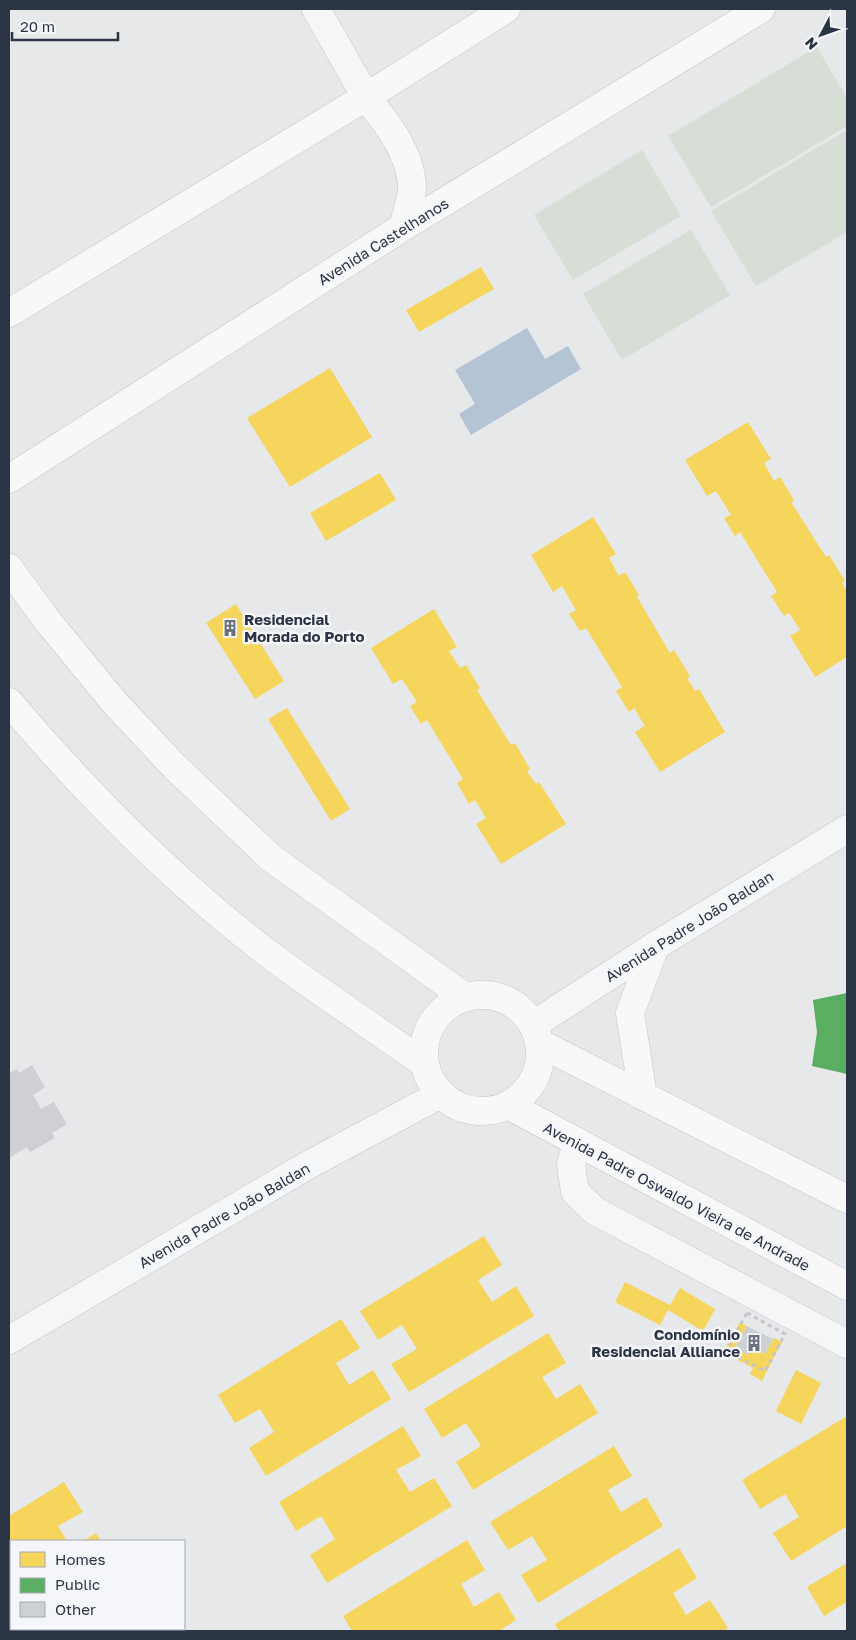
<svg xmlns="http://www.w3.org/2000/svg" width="856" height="1640" viewBox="0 0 856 1640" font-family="'Golos Text',sans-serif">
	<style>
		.green { fill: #d6ded6 }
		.water { fill: #b4c4d5 }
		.homes { fill: #f6d55c }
		.public { fill: #5aae61 }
		.building { fill: #ced0d3 }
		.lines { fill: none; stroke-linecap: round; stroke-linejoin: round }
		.street-casing { stroke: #c4c6c8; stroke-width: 29 }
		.secondary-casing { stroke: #c4c6c8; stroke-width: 29 }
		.path { stroke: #c5c6ca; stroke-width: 3; stroke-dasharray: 4 4; stroke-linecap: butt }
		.street { stroke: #f5f6f7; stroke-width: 28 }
		.secondary { stroke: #f8f8f8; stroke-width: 28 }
		.labels { text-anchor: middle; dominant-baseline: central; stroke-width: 5; stroke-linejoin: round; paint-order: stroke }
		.street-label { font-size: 15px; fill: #2b3445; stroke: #f4f6f9 }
		.poi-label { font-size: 15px; font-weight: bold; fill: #2b3445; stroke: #f4f6f9; text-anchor: start }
	</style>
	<rect width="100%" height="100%" fill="#e6e8ea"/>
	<path class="green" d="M 817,47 L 847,98 L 847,126 L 711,207 L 668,136 Z
		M 847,130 L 847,232 L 756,286 L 711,211 Z
		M 642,150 L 681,216 L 573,280 L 534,215 Z
		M 691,230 L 730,295 L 622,360 L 583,294 Z"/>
	<path class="water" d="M 527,328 L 545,359 L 568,346 L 581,369 L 471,435 L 459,414 L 475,404 L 455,370 Z"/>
	<path class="homes" d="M 481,267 L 494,289 L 419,332 L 406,310 Z
		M 330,368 L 372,437 L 290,487 L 247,418 Z
		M 748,422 L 771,459 L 764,463 L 774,481 L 780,477 L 794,500 L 791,502 L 826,557 L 829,555 L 845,581 L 842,583 L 847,592 L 847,657 L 815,677 L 790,636 L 800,630 L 789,613 L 784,616 L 771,596 L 777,592 L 740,532 L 735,536 L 724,518 L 731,515 L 716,491 L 707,496 L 685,460 Z
		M 380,473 L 396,500 L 326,541 L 310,513 Z
		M 593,517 L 616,554 L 609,558 L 619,576 L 625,572 L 639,595 L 637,597 L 670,653 L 674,650 L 690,676 L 687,678 L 695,691 L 699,689 L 725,732 L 660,772 L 635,732 L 645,726 L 634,708 L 629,712 L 616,691 L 622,687 L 586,628 L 580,631 L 569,614 L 576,610 L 562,586 L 553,592 L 531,555 Z
		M 236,604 L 284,681 L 255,699 L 206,623 Z
		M 434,609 L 457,647 L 449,651 L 460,668 L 466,665 L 480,688 L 477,690 L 511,745 L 515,743 L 530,769 L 527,771 L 536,784 L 539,782 L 566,824 L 501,864 L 476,824 L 486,818 L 475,800 L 469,804 L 457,783 L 463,779 L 427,720 L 421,724 L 410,706 L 417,702 L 402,679 L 393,684 L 371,648 Z
		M 287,708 L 350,809 L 331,821 L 268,719 Z
		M 484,1236 L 502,1265 L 478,1280 L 492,1302 L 516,1286 L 534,1316 L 409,1392 L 391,1364 L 417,1349 L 402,1325 L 378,1340 L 360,1311 Z
		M 625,1282 L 670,1305 L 680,1288 L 715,1309 L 703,1331 L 668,1310 L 660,1325 L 615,1302 Z
		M 341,1319 L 360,1348 L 336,1363 L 349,1385 L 373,1370 L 391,1399 L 266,1476 L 249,1448 L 274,1432 L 260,1409 L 235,1423 L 218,1395 Z
		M 740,1322 L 747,1326 L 735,1348 L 748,1355 L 752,1347 L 765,1354 L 774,1338 L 782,1342 L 762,1381 L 750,1374 L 753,1368 L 723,1352 Z
		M 548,1333 L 566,1363 L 542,1377 L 556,1399 L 580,1384 L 598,1413 L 473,1490 L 456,1462 L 481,1446 L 466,1423 L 442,1438 L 424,1409 Z
		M 796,1370 L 821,1383 L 801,1424 L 776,1411 Z
		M 847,1416 L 847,1526 L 791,1561 L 773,1533 L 799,1517 L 785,1494 L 760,1509 L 742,1480 Z
		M 403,1426 L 421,1456 L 396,1470 L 410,1492 L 434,1478 L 452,1506 L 327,1583 L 310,1555 L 335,1539 L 321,1516 L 296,1531 L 279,1502 Z
		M 614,1446 L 632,1476 L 608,1490 L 621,1512 L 646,1497 L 663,1526 L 538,1603 L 521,1575 L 547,1560 L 532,1536 L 508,1550 L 490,1522 Z
		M 64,1482 L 83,1512 L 58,1526 L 67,1541 L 11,1541 L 11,1625 L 9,1626 L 9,1516 Z
		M 96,1533 L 101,1541 L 83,1541 Z
		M 467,1540 L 485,1570 L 461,1584 L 474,1607 L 499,1592 L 516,1620 L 499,1631 L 352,1631 L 343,1616 Z
		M 679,1548 L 697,1578 L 673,1593 L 686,1615 L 710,1600 L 728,1628 L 723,1631 L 559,1631 L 555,1624 Z
		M 847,1563 L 847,1602 L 824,1616 L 807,1587 Z
		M 65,1629 L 132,1629 L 128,1631 L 61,1631 Z"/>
	<path class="public" d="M 847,993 L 847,1074 L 812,1066 L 817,1032 L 813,1000 Z"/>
	<path class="building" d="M 32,1065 L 45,1087 L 33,1095 L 41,1109 L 54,1102 L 67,1124 L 52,1133 L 55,1138 L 30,1152 L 27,1147 L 9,1158 L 9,1073 L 17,1069 L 19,1073 Z
		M 747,1326 L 773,1339 L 765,1354 L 752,1347 L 748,1355 L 735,1348 Z"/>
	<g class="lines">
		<g class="street-casing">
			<path id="street" d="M 316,9 L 366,97
				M 533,1025 L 655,946 L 847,829
				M 577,1142 L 571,1165 L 575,1192 L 595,1211 L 847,1344
				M 9,1340 L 310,1164 L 441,1094"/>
		</g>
		<g class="secondary-casing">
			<path id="secondary" d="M 366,97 C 386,122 410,151 412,185 C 413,197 406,214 403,227
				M 9,313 L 366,97 L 506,9
				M 9,479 L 403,227 L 761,9
				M 9,568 L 46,619 L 114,702 L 174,766 L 271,858 L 465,997
				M 9,702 C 87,794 174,882 270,955 C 321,993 373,1027 425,1064
				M424 1053a58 58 0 1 1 116 0a58 58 0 1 1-116 0Z
				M 539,1043 L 847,1199
				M 643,1096 L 630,1013 L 655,946
				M 508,1105 L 847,1286"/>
		</g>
		<path class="path" d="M 747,1313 L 785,1334 L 765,1371 L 726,1351 Z"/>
		<use href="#street" class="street"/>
		<use href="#secondary" class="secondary"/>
	</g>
	<defs>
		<g id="building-bare" transform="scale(1.35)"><path d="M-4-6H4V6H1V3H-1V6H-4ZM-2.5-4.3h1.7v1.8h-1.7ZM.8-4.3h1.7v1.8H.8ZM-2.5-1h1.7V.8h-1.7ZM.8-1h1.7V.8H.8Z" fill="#6c737f" stroke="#f4f6f9" stroke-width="2.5" paint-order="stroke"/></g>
	</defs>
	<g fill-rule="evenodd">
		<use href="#building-bare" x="230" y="628"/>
		<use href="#building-bare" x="754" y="1343"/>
	</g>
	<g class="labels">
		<g class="street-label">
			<text transform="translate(383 241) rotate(-32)">Avenida Castelhanos</text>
			<text transform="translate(689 926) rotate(-32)">Avenida Padre João Baldan</text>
			<text transform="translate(677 1196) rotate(28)">Avenida Padre Oswaldo Vieira de Andrade</text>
			<text transform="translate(224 1215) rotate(-30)">Avenida Padre João Baldan</text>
		</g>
		<g class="poi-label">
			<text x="244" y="619">Residencial<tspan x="244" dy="17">Morada do Porto</tspan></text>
			<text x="740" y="1334" text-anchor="end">Condomínio<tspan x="740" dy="17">Residencial Alliance</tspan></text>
		</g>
	</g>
	<rect width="856" height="1640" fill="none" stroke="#2b3445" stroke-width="20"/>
	<rect x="10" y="1540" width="175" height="90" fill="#f4f6f9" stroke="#a4a8b1"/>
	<rect x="20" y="1552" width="25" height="15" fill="#f6d55c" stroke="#a4a8b1"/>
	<text x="55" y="1565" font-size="15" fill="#2b3445">Homes</text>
	<rect x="20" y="1578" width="25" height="15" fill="#5aae61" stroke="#a4a8b1"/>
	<text x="55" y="1590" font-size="15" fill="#2b3445">Public</text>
	<rect x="20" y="1602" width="25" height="15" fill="#ced0d3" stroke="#a4a8b1"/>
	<text x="55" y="1615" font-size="15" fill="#2b3445">Other</text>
	<g transform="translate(821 35) rotate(229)" stroke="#f4f6f9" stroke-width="4" paint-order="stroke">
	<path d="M0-4L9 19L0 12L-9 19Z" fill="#2b3445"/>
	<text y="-8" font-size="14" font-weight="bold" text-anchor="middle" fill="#2b3445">N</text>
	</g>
	<path d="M12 32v8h106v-8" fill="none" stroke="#2b3445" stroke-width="2.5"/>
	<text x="20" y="32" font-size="15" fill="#2b3445" stroke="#f4f6f9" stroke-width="4" paint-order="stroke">20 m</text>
</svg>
